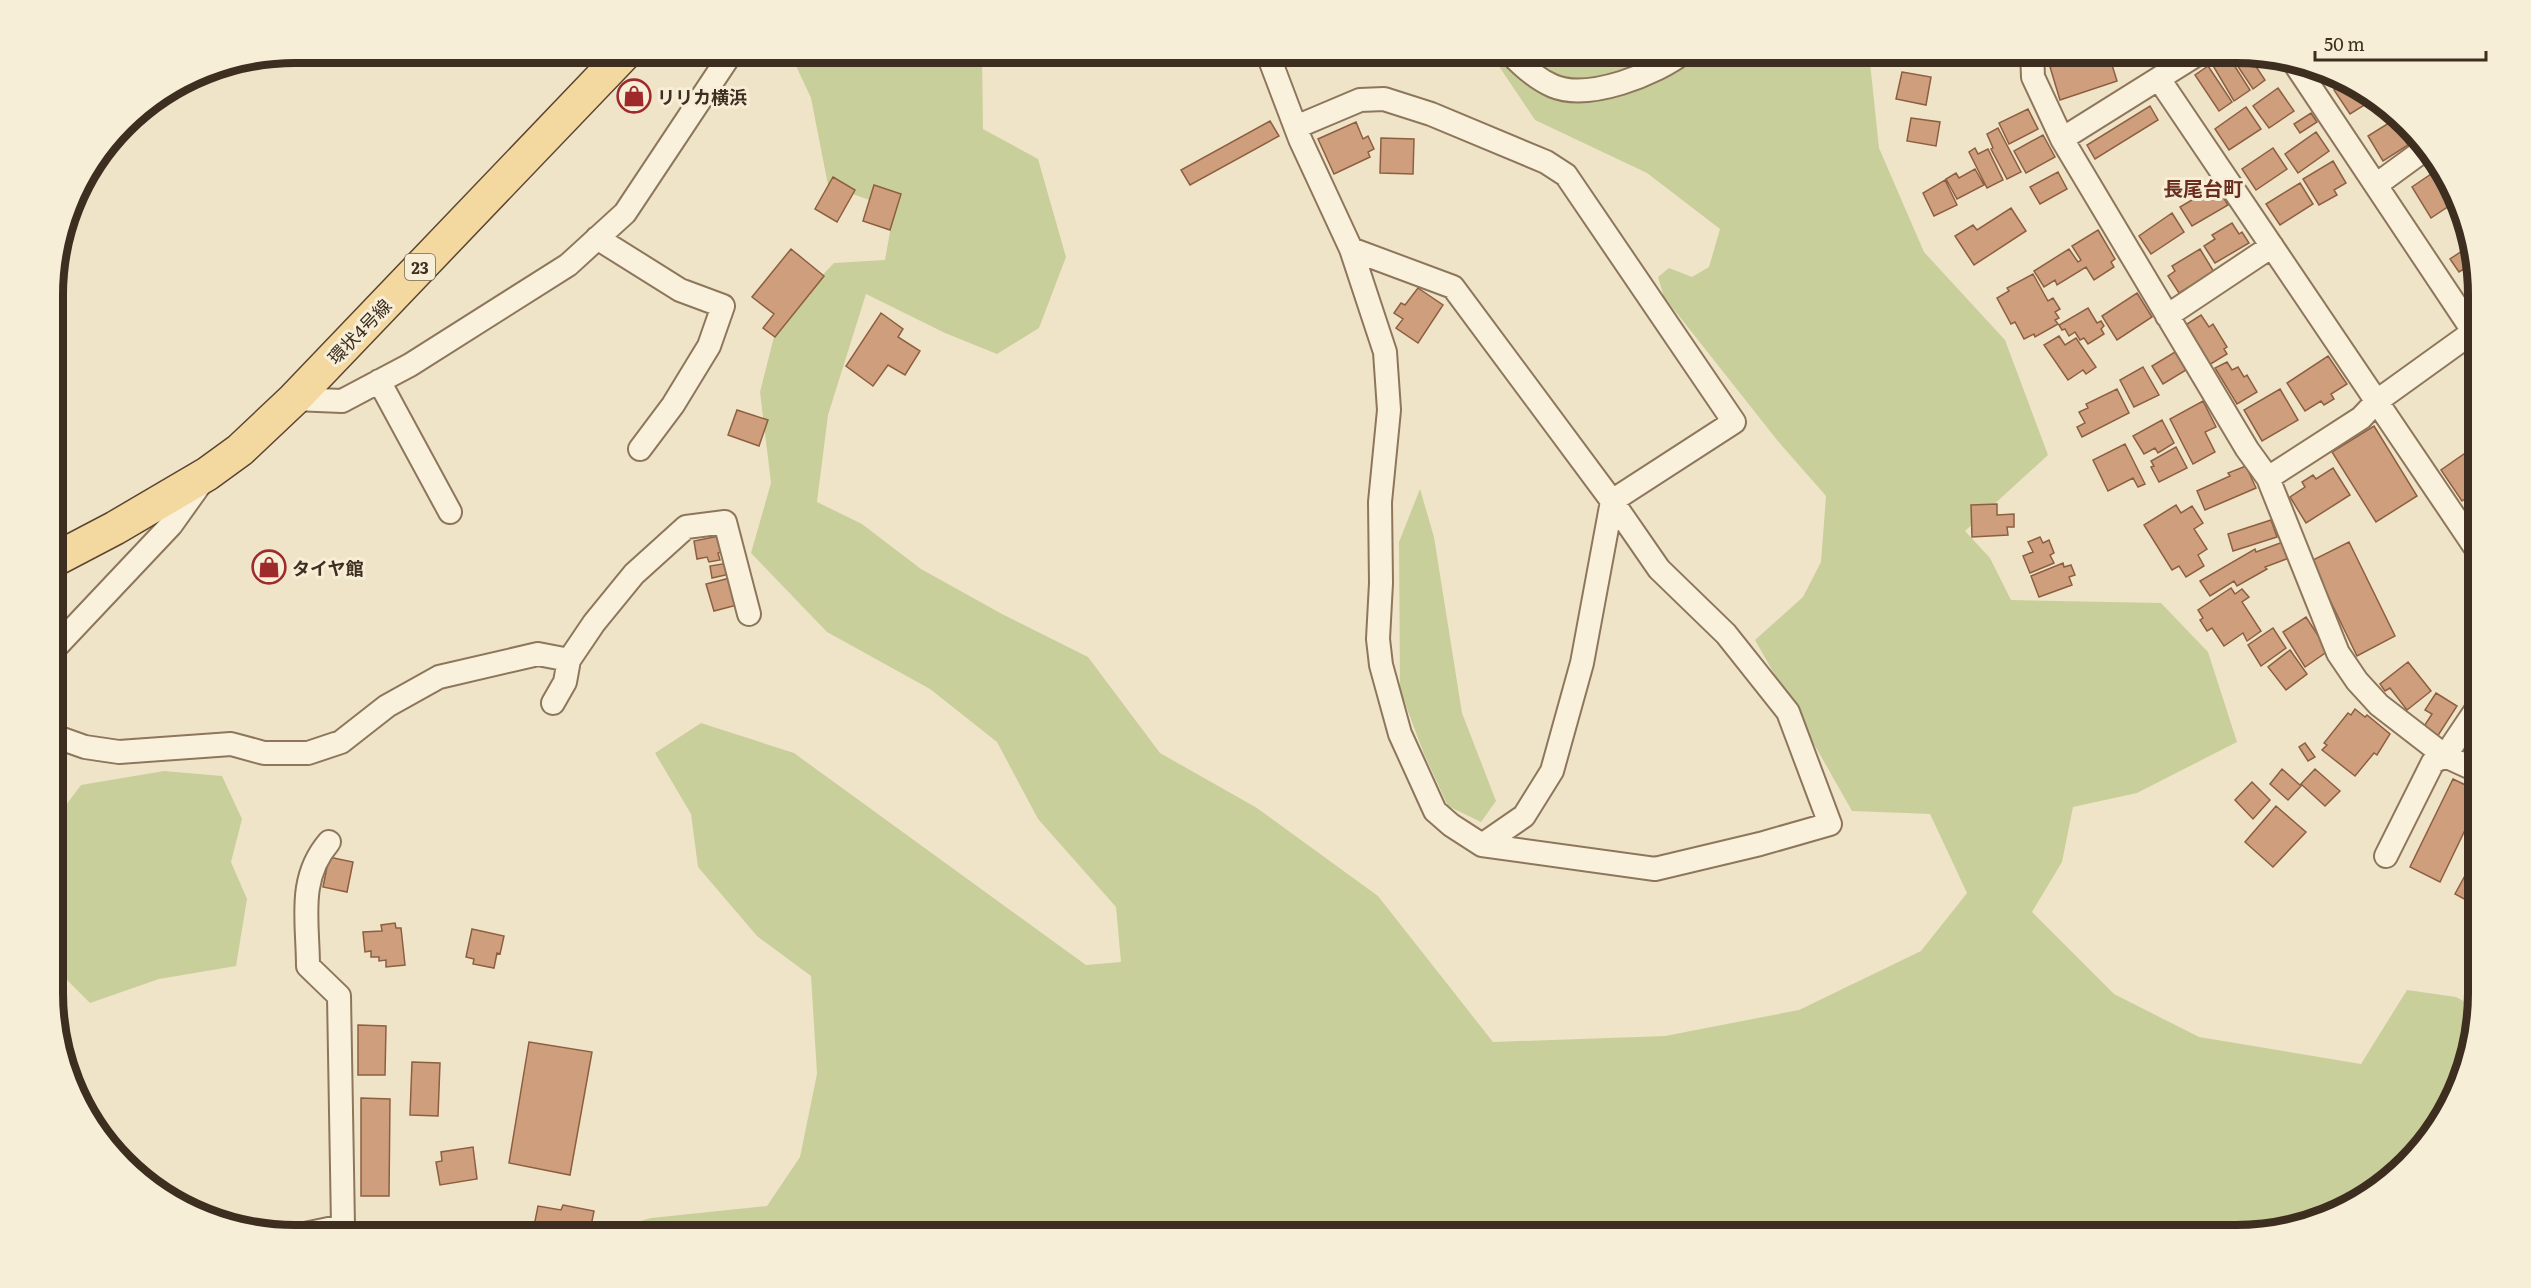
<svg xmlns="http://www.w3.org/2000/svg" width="2531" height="1288" viewBox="0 0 2531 1288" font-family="Literata,'Noto Sans JP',serif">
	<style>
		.green { fill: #c9cf9b }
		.building { fill: #cf9f7d; stroke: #8d5f41; stroke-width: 1.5 }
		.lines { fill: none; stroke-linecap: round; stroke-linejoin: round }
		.minor-casing { stroke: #8d765c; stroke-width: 26 }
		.primary-casing { stroke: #5b4430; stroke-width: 36 }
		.minor { stroke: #faf1dc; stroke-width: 22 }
		.primary { stroke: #f3d9a0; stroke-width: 33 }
		.labels { text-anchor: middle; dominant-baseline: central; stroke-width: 6; stroke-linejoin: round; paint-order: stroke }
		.shield { fill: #f7eed8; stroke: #756857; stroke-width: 1.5 }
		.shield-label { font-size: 16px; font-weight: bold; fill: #3d2e20 }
		.poi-label { font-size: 18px; font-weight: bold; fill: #3d2e20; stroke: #f7eed8; text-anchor: start }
		.street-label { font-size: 18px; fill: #3d2e20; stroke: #f7eed8 }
		.neighbourhood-label { font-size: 20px; font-weight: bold; fill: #6b2e1e; stroke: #f7eed8 }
		.rim { fill: none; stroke: #3d2e20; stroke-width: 8 }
	</style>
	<rect width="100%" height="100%" fill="#f0e4c8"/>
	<path class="green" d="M 790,53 L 982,53 L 983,129 L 1038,159 L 1066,257 L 1039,328 L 997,354 L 945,333 L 866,294 L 828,415 L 817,502 L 862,524 L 921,569 L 1002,614 L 1088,657 L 1160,753 L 1257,808 L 1378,896 L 1493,1042 L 1665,1036 L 1799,1010 L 1921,951 L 1967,893 L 1930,814 L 1852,811 L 1755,640 L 1803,597 L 1821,562 L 1826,496 L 1777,440 L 1664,297 L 1658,277 L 1669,268 L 1692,277 L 1709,267 L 1720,229 L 1647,173 L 1535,120 L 1490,53 L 1869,53 L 1879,148 L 1924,252 L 2005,340 L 2048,455 L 1965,531 L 1990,558 L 2011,600 L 2161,603 L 2208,652 L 2237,742 L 2137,793 L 2073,807 L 2062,862 L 2032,912 L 2114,994 L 2199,1037 L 2361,1064 L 2407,990 L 2456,997 L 2475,1007 L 2454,1100 L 2418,1152 L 2370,1195 L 2313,1223 L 2251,1235 L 1509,1235 L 1484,1233 L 1480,1235 L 589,1235 L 651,1218 L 767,1206 L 800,1157 L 817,1074 L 811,976 L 757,936 L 698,867 L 691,814 L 655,753 L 701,723 L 794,753 L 1086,965 L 1121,962 L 1116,907 L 1038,819 L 997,742 L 930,689 L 827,632 L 751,553 L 771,483 L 760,392 L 778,321 L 834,263 L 885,260 L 894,209 L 828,185 L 811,98 Z
		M 1420,489 L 1434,537 L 1462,713 L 1496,801 L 1481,822 L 1448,806 L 1424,754 L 1400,690 L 1399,542 Z
		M 164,771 L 222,776 L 242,819 L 231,862 L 247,899 L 236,966 L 159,979 L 90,1003 L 55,968 L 54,821 L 81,785 Z"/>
	<path class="building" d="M 2108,52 L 2117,81 L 2060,100 L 2050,67 L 2071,60 L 2072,63 Z
		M 2236,52 L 2249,56 L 2265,80 L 2253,89 L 2229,53 Z
		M 2227,54 L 2250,90 L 2234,101 L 2212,64 Z
		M 2208,66 L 2232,102 L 2219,111 L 2195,75 Z
		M 1902,72 L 1931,77 L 1926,105 L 1896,99 Z
		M 2347,81 L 2371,101 L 2350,114 L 2334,90 Z
		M 2278,88 L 2294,111 L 2269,128 L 2253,106 Z
		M 2150,106 L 2158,120 L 2095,159 L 2087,145 Z
		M 2246,107 L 2261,129 L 2229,150 L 2215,129 Z
		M 2028,109 L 2038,129 L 2009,144 L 1999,123 Z
		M 2311,113 L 2317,122 L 2300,133 L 2294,124 Z
		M 1911,118 L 1940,122 L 1936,146 L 1907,141 Z
		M 1270,121 L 1279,136 L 1190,185 L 1181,170 Z
		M 2392,121 L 2408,145 L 2383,161 L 2368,136 Z
		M 1356,122 L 1363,139 L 1368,136 L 1374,149 L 1368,152 L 1370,157 L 1334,174 L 1318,139 Z
		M 1998,128 L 2021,172 L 2007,179 L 1991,149 L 1993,148 L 1987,134 Z
		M 2316,132 L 2329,151 L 2298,173 L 2285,154 Z
		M 2043,135 L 2055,157 L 2026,173 L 2014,151 Z
		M 1381,138 L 1414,139 L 1413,174 L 1380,173 Z
		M 1975,148 L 1978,154 L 1988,149 L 2003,180 L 1987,188 L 1969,152 Z
		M 2273,148 L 2287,169 L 2256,190 L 2242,169 Z
		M 2333,161 L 2346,183 L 2334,190 L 2337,195 L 2319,205 L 2303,179 Z
		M 2440,168 L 2458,200 L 2431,218 L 2412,187 Z
		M 1975,169 L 1984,185 L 1957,199 L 1946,179 L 1956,173 L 1959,178 Z
		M 2058,172 L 2067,189 L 2040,204 L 2030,187 Z
		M 833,177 L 855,190 L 837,222 L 815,209 Z
		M 1945,180 L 1957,205 L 1934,216 L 1923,193 Z
		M 2300,183 L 2313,204 L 2280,225 L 2266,204 Z
		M 874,185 L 901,194 L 890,230 L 863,221 Z
		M 2212,192 L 2214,196 L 2220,192 L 2228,205 L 2192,226 L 2180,207 L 2202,194 L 2204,196 Z
		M 2011,208 L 2026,231 L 1974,265 L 1955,236 L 1973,225 L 1977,230 Z
		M 2172,213 L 2184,232 L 2151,254 L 2139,236 Z
		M 2232,223 L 2239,234 L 2242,232 L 2249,243 L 2215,263 L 2204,246 L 2215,239 L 2212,235 Z
		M 2098,230 L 2115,259 L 2111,262 L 2114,267 L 2094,280 L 2086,267 L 2057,285 L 2055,280 L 2044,287 L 2034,271 L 2069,249 L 2078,262 L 2081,260 L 2072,246 Z
		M 2471,245 L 2476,264 L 2477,281 L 2467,267 L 2459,272 L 2450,259 Z
		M 791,249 L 824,276 L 775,337 L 763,328 L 774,314 L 752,297 Z
		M 2200,249 L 2214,272 L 2179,293 L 2168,276 L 2175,271 L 2172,266 Z
		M 2033,274 L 2048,301 L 2053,298 L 2060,309 L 2055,312 L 2059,318 L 2055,320 L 2058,324 L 2035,337 L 2034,334 L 2024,339 L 2015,322 L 2011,324 L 1997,298 L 2009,291 L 2007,288 Z
		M 1418,288 L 1443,305 L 1418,343 L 1396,328 L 1403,319 L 1394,313 L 1401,303 L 1405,305 Z
		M 2137,293 L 2152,317 L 2117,340 L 2102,316 Z
		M 2088,308 L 2097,323 L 2101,321 L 2104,326 L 2101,329 L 2104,334 L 2088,344 L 2084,338 L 2080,340 L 2075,332 L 2069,336 L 2065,329 L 2062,330 L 2059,325 Z
		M 881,313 L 903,329 L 898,337 L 920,351 L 905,375 L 888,365 L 873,386 L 846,366 Z
		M 2201,315 L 2209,327 L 2213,324 L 2227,347 L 2224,349 L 2227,354 L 2209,365 L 2184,326 Z
		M 2059,336 L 2065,345 L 2076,338 L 2096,367 L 2086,374 L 2083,370 L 2068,380 L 2044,345 Z
		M 2175,352 L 2186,370 L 2163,384 L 2152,366 Z
		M 2328,356 L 2347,384 L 2331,394 L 2334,399 L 2324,405 L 2321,401 L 2305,411 L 2287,383 Z
		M 2227,362 L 2232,370 L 2238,367 L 2244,377 L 2247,375 L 2257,392 L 2237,404 L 2215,368 Z
		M 2143,367 L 2159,395 L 2134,407 L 2120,380 Z
		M 2117,389 L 2129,413 L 2082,437 L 2077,427 L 2085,423 L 2079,412 L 2088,408 L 2086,404 Z
		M 2280,389 L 2298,420 L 2262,441 L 2244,410 Z
		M 2203,401 L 2216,427 L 2205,432 L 2215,452 L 2193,464 L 2170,419 Z
		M 737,410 L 768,420 L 759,446 L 728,435 Z
		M 2162,420 L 2174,443 L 2158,453 L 2155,448 L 2144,454 L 2133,436 Z
		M 2374,426 L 2417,496 L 2376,522 L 2332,452 Z
		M 2125,444 L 2145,484 L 2138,487 L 2133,478 L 2108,491 L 2093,460 Z
		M 2477,445 L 2477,491 L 2462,501 L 2441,470 Z
		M 2176,447 L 2187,468 L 2159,482 L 2151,467 L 2154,466 L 2151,461 Z
		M 2246,466 L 2256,488 L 2205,510 L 2197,491 L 2230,476 L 2228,473 Z
		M 2333,468 L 2350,495 L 2306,523 L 2290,497 L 2305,487 L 2302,482 L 2313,475 L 2316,479 Z
		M 1997,504 L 1997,515 L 2014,514 L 2014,527 L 2007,527 L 2008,535 L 1972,537 L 1971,505 Z
		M 2176,505 L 2181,513 L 2192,506 L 2203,523 L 2194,529 L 2207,549 L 2198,555 L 2204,566 L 2186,577 L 2179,566 L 2172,570 L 2144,525 Z
		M 2271,520 L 2277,537 L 2233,551 L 2228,534 Z
		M 719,536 L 722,552 L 718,553 L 720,560 L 709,562 L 707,557 L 697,559 L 694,541 Z
		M 2040,537 L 2043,543 L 2049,540 L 2054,553 L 2050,555 L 2054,563 L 2030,573 L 2023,556 L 2033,552 L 2028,542 Z
		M 2283,542 L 2289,558 L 2265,567 L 2267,569 L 2237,586 L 2234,581 L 2210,596 L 2200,581 L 2255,549 L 2256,552 Z
		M 2349,542 L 2395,636 L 2357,656 L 2311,561 Z
		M 728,563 L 730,574 L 712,578 L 710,566 Z
		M 2063,563 L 2064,567 L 2071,565 L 2075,575 L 2069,577 L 2072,585 L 2039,597 L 2031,576 Z
		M 730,578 L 737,605 L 714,611 L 706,584 Z
		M 2231,588 L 2235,594 L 2242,589 L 2249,597 L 2242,602 L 2261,631 L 2247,641 L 2243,633 L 2224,646 L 2212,628 L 2207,631 L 2200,620 L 2203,618 L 2198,610 Z
		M 2306,617 L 2328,651 L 2305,667 L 2283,632 Z
		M 2273,628 L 2286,648 L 2261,666 L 2248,645 Z
		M 2290,650 L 2307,674 L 2286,690 L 2268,667 Z
		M 2408,662 L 2431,691 L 2407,710 L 2390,688 L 2385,691 L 2380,684 Z
		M 2436,693 L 2457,706 L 2437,737 L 2423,728 L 2432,714 L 2425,710 Z
		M 2355,709 L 2365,717 L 2367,715 L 2390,734 L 2377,755 L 2374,753 L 2355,776 L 2322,750 L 2327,745 L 2324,743 L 2348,713 L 2351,715 Z
		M 2478,742 L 2478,758 L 2470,753 Z
		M 2305,743 L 2315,757 L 2308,761 L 2299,747 Z
		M 2282,769 L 2301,786 L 2288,800 L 2270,784 Z
		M 2315,769 L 2340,791 L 2325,806 L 2301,784 Z
		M 2453,779 L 2478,791 L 2478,803 L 2440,882 L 2410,867 Z
		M 2252,782 L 2270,800 L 2253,819 L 2235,800 Z
		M 2276,806 L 2306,832 L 2273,867 L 2245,842 Z
		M 329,857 L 353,862 L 347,892 L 323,887 Z
		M 2473,861 L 2478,864 L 2477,906 L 2455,894 Z
		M 395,923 L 396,928 L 401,928 L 405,965 L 386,967 L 386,960 L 379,961 L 379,957 L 371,957 L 371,951 L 365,952 L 363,932 L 382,931 L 381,925 Z
		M 472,929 L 504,936 L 500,954 L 497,953 L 494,968 L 473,964 L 474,959 L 466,957 Z
		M 2478,932 L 2478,954 L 2469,950 Z
		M 358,1025 L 386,1026 L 385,1075 L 358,1075 Z
		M 529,1042 L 592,1052 L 570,1175 L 509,1163 Z
		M 412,1062 L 440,1063 L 438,1116 L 410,1115 Z
		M 361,1098 L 390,1099 L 389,1196 L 361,1196 Z
		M 473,1147 L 477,1179 L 440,1185 L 436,1162 L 442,1161 L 441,1152 Z
		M 563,1205 L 594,1211 L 591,1226 L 569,1222 L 568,1231 L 561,1229 L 560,1235 L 543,1235 L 544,1228 L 534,1226 L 538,1206 L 561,1210 Z
		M 374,1231 L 374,1235 L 350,1235 Z"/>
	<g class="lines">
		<g class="minor-casing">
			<path id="minor" d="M 1267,52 L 1300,139 L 1351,249 L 1385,352 L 1389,410 L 1380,502 L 1381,583 L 1378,639 L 1381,665 L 1400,734 L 1435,811 L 1451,825 L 1482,845 L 1655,869 L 1760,844 L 1830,824 L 1788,712 L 1726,634 L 1659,569 L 1612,501 L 1453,287 L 1351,249
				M 1509,52 C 1521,65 1537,79 1553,86 C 1588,101 1657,74 1684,52
				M 2032,52 L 2033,77 L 2062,139 L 2247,449 L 2268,478 L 2338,653 L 2357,681 L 2379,705 L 2445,756 L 2478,771
				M 2297,67 L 2477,337
				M 2159,79 L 2477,550
				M 1296,127 L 1360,100 L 1384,99 L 1431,114 L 1546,162 L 1566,175 L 1734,422 L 1612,501 L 1582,663 L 1552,771 L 1524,816 L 1482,845
				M 2062,139 L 2201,52
				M 2376,185 L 2428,147
				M 597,238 L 680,290 L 723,306 L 709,346 L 673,405 L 640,449
				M 2167,316 L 2272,246
				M 379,381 L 450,512
				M 294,399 L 342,401 L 410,365 L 568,265 L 625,213 L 732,52
				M 2268,478 L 2361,418 L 2377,401 L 2477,329
				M 54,649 L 171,525 L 201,483
				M 553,703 L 565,682 L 569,660 L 594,623 L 634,574 L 686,527 L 725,522 L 749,614
				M 54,736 L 85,747 L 119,752 L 231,744 L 264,753 L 308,753 L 341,742 L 387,706 L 439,677 L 538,654 L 569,660
				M 2386,856 L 2433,762 L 2445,756 L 2478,707
				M 300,1235 L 343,1226 L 339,996 L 308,966 C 308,922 297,879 329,842"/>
		</g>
		<g class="primary-casing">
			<path id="primary" d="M 54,560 L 115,528 L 207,474 L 240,450 L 294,399 L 626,52"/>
		</g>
		<use href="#minor" class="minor"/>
		<use href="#primary" class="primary"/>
	</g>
	<defs>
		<g id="shop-ring" transform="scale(1.725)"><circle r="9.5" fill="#f7eed8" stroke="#9e2a2b" stroke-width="1.5"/><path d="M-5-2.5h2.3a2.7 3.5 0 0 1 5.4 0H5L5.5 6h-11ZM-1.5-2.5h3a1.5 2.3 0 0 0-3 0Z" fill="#9e2a2b"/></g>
	</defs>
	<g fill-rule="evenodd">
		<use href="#shop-ring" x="634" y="96"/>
		<use href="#shop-ring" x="269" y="567"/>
	</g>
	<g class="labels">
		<rect class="shield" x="405" y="254" width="30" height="26" rx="4.5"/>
		<g class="shield-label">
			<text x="420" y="267">23</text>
		</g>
		<g class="poi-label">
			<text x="657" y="96">リリカ横浜</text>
			<text x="292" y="567">タイヤ館</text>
		</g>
		<g class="street-label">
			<text transform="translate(359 331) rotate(-46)">環状4号線</text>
		</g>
		<g class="neighbourhood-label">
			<text x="2203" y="187">長尾台町</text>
		</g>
	</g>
	<path d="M0 0H2531V1288H0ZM295 63H2236A232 232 0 0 1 2468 295V993A232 232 0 0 1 2236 1225H295A232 232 0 0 1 63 993V295A232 232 0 0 1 295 63Z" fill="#f7eed8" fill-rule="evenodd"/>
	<path class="rim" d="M295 63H2236A232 232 0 0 1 2468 295V993A232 232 0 0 1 2236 1225H295A232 232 0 0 1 63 993V295A232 232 0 0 1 295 63Z"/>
	<path d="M2315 51v9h171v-9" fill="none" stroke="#3d2e20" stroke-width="3"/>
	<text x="2324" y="51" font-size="18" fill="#3d2e20" stroke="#f7eed8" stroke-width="4.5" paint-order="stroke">50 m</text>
</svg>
